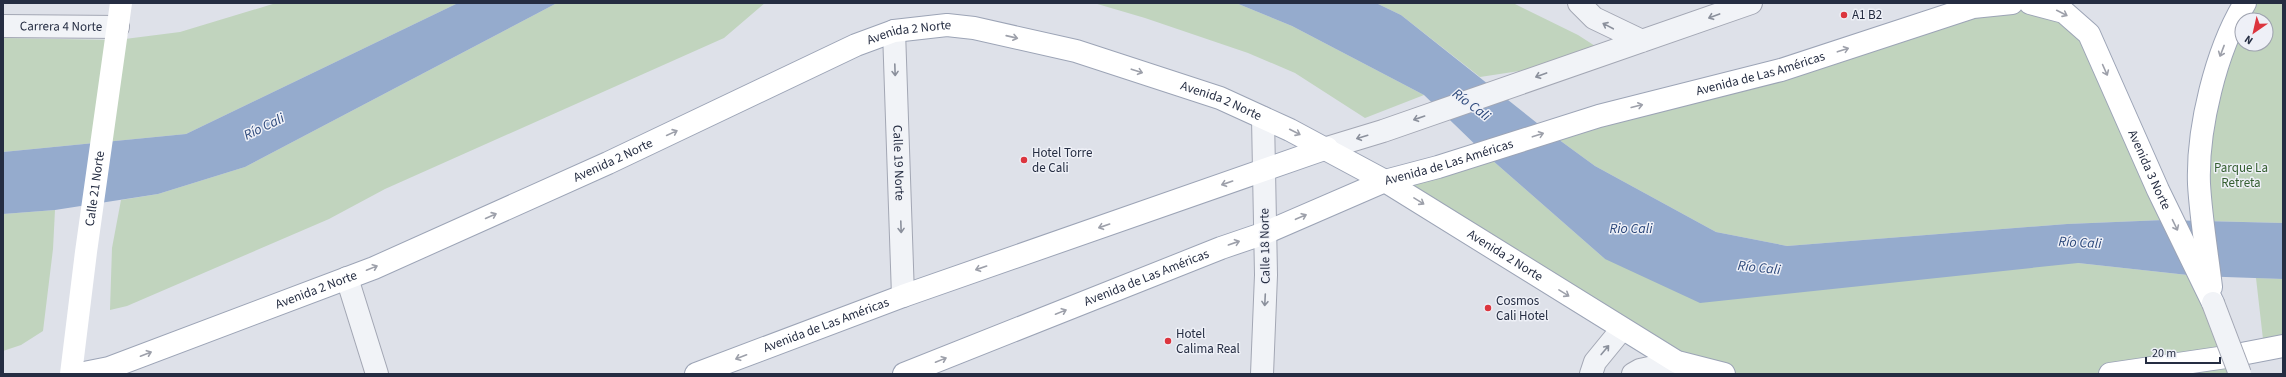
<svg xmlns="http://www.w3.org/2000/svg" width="2286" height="377" viewBox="0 0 2286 377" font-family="'Source Sans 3',sans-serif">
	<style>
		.green { fill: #c1d4be; fill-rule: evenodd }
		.water { fill: #95abcd }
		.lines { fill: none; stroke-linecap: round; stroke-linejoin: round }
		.minor-casing { stroke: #a3a7b4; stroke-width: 24 }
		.tertiary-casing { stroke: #a3a7b4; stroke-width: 24 }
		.primary-casing { stroke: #9ca4b6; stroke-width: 24 }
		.minor { stroke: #f1f3f7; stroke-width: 22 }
		.tertiary { stroke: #f1f3f7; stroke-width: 22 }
		.secondary { stroke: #fff; stroke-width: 22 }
		.primary { stroke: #fff; stroke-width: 22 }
		.tertiary-bridge-casing { stroke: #a3a7b4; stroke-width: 24; stroke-linecap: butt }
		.tertiary-bridge { stroke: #f1f3f7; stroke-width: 22 }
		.oneway { stroke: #9da0aa }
		.oneway2 { stroke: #8b909c }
		.poi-dot { fill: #dc353e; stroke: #eef0f7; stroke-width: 1.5 }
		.labels { text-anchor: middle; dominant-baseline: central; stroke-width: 3; stroke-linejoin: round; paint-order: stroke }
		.poi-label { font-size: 13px; fill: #252d42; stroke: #eef0f7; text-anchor: start }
		.street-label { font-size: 13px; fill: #252d42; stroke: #eef0f7 }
		.park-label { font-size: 13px; fill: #355f31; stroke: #eef0f7 }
		.water-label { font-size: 14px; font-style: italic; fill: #2b477a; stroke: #eef0f7 }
	</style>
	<rect width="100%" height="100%" fill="#dee1e9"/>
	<path class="green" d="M 276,3 L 458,3 L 186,134 L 3,152 L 3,38 L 117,40 L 180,32 Z
		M 557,3 L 765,3 L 724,38 L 385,189 L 329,219 L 127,306 L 110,310 L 112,248 L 121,200 L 158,194 L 245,167 Z
		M 1094,3 L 1236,3 L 1292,26 L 1424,95 L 1365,118 L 1295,73 L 1248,53 L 1145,18 Z
		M 1376,3 L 1513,3 L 1578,35 L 1606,53 L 1578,62 L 1480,77 L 1401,15 Z
		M 2012,3 L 2089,34 L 2164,220 L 2067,224 L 1787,246 L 1716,232 L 1595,166 L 1547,131 Z
		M 2245,3 L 2283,3 L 2283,223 L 2206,221 L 2203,124 ZM 2242,20 L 2266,20 L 2266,44 L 2242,44 Z
		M 1484,153 L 1605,259 L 2078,263 L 2197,276 L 2234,374 L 1724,374 L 1677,362 L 1385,181 Z
		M 55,210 L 53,249 L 43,331 L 21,345 L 3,351 L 3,214 Z
		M 2256,278 L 2283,279 L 2283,346 L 2264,348 Z"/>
	<path class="water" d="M 458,3 L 557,3 L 245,167 L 158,194 L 55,210 L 3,214 L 3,152 L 186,134 Z
		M 1236,3 L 1376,3 L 1401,15 L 1547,131 L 1595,166 L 1716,232 L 1787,246 L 2067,224 L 2164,220 L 2283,223 L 2283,279 L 2197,276 L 2078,263 L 1700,303 L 1605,259 L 1484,153 L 1424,95 L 1292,26 Z"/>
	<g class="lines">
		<g class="minor-casing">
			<g id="minor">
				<path id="s1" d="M 3,26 L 118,27"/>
				<path id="s2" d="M 894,31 L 903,296"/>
				<path d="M 347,278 L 377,374"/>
				<path d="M 1262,374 L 1266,275 L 1263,118"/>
			</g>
		</g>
		<g class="tertiary-casing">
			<path id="tertiary" d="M 1579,3 L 1594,18 L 1642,41
				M 1327,148 L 1383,131 L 1751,3
				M 1591,374 L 1595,362 L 1622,329
				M 1633,374 L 1640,370 L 1677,362"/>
		</g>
		<g class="primary-casing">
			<g id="primary">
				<path id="s4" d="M 2030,3 L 2064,12 L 2089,34 L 2158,190 L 2213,303"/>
				<path d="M 2211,287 C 2207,253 2201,219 2199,184 C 2197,129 2216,50 2245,3"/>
				<path id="s5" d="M 79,374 L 109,368 L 374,268 L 608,163 L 856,45 L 894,31 L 947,25 L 974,28 L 1076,51 L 1220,98 L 1290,130 L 1385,181 L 1677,362 L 1724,374"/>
				<path id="s6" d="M 696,374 L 903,296 L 1327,148"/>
				<path id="s7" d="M 904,374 L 1221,248 L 1265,233 L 1385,181 L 1438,167 L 1599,116 L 1781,70 L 1973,7 L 2012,3"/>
				<path d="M 2110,374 L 2226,357 L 2283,346"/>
			</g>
		</g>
		<use href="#minor" class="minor"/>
		<use href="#tertiary" class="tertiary"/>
		<path class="secondary" id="s3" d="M 71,374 L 86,252 L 121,3"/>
		<use href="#primary" class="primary"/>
		<g class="tertiary-bridge-casing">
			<path id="tertiary-bridge" d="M 2213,303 L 2240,374"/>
		</g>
		<use href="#tertiary-bridge" class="tertiary-bridge"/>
	</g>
	<defs><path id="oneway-shaft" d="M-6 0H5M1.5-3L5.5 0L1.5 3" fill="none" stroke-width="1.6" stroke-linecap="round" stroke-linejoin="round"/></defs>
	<g class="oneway">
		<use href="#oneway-shaft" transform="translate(2062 13) rotate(27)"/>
		<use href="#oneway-shaft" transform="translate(1012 37) rotate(13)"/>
		<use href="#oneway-shaft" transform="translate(1843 50) rotate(-18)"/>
		<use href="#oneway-shaft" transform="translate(2222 51) rotate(111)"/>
		<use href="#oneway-shaft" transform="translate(2105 70) rotate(66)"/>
		<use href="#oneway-shaft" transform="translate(1137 71) rotate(18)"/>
		<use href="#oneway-shaft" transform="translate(1637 106) rotate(-14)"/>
		<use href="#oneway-shaft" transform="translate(1295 132) rotate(27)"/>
		<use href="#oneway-shaft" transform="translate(672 133) rotate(-25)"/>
		<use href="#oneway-shaft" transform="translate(1538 135) rotate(-18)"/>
		<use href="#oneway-shaft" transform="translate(1227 183) rotate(161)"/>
		<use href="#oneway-shaft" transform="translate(1419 201) rotate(32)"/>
		<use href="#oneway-shaft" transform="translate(491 216) rotate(-24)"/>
		<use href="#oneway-shaft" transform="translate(1301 217) rotate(-23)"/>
		<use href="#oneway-shaft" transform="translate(2175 225) rotate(64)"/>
		<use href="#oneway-shaft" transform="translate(1104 226) rotate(161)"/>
		<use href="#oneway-shaft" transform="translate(1234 243) rotate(-19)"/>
		<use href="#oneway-shaft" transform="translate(372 268) rotate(-22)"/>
		<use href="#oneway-shaft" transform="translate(981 268) rotate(161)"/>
		<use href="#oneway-shaft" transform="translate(1564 293) rotate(32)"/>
		<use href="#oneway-shaft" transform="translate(1061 312) rotate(-22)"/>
		<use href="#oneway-shaft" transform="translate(146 354) rotate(-21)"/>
		<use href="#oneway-shaft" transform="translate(741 357) rotate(159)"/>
		<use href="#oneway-shaft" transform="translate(941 360) rotate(-22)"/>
	</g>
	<g class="oneway2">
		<use href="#oneway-shaft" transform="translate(1714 16) rotate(160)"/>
		<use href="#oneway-shaft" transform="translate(1608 26) rotate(-152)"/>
		<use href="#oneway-shaft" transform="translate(895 70) rotate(88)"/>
		<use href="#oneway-shaft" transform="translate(1541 75) rotate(160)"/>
		<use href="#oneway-shaft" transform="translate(1419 118) rotate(161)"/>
		<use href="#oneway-shaft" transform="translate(1362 137) rotate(163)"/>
		<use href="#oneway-shaft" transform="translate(901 227) rotate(88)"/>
		<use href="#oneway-shaft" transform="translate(1265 300) rotate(93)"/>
		<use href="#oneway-shaft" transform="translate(1605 350) rotate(-50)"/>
	</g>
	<g class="poi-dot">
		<circle cx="1844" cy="15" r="4"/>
		<circle cx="1024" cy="160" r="4"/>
		<circle cx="1488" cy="308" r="4"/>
		<circle cx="1168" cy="341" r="4"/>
	</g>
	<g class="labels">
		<g class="poi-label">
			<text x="1852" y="15">A1 B2</text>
			<text x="1032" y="153">Hotel Torre<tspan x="1032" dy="15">de Cali</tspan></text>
			<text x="1496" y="301">Cosmos<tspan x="1496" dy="15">Cali Hotel</tspan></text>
			<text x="1176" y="334">Hotel<tspan x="1176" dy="15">Calima Real</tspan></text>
		</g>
		<g class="street-label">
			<text stroke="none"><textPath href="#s1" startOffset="58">Carrera 4 Norte</textPath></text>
			<text stroke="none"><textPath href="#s5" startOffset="900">Avenida 2 Norte</textPath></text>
			<text stroke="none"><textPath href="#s7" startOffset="909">Avenida de Las Américas</textPath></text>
			<text stroke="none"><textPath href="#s5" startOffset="1224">Avenida 2 Norte</textPath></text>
			<text stroke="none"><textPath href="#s5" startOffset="576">Avenida 2 Norte</textPath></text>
			<text stroke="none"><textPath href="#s7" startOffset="585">Avenida de Las Américas</textPath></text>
			<text stroke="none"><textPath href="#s2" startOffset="132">Calle 19 Norte</textPath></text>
			<text stroke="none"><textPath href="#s4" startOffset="217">Avenida 3 Norte</textPath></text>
			<text stroke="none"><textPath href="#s3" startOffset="187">Calle 21 Norte</textPath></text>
			<text transform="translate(1265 246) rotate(-91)">Calle 18 Norte</text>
			<text stroke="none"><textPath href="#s5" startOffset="1548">Avenida 2 Norte</textPath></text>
			<text stroke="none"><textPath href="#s7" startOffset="261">Avenida de Las Américas</textPath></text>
			<text stroke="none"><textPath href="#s5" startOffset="252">Avenida 2 Norte</textPath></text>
			<text stroke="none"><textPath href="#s6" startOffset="139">Avenida de Las Américas</textPath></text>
		</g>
		<g class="park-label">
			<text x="2241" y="168">Parque La<tspan x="2241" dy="15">Retreta</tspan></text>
		</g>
		<g class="water-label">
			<text transform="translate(1471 105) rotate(37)">Río Cali</text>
			<text transform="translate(264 127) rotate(-26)">Río Cali</text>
			<text x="1631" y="229">Rio Cali</text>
			<text transform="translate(2080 243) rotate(3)">Río Cali</text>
			<text transform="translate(1759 268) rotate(6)">Río Cali</text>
		</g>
	</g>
	<rect width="2286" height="377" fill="none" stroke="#252d42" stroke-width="8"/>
	<g transform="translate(2254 32) rotate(214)"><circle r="19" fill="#eef0f7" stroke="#9ea2af"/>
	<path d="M0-3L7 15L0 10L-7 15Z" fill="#dc353e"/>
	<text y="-6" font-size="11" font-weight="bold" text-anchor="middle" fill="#252d42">N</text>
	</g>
	<path d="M2146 357v6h74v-6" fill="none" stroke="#252d42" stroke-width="2"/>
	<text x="2152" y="357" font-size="12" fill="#252d42" stroke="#eef0f7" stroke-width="3" paint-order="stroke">20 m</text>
</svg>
